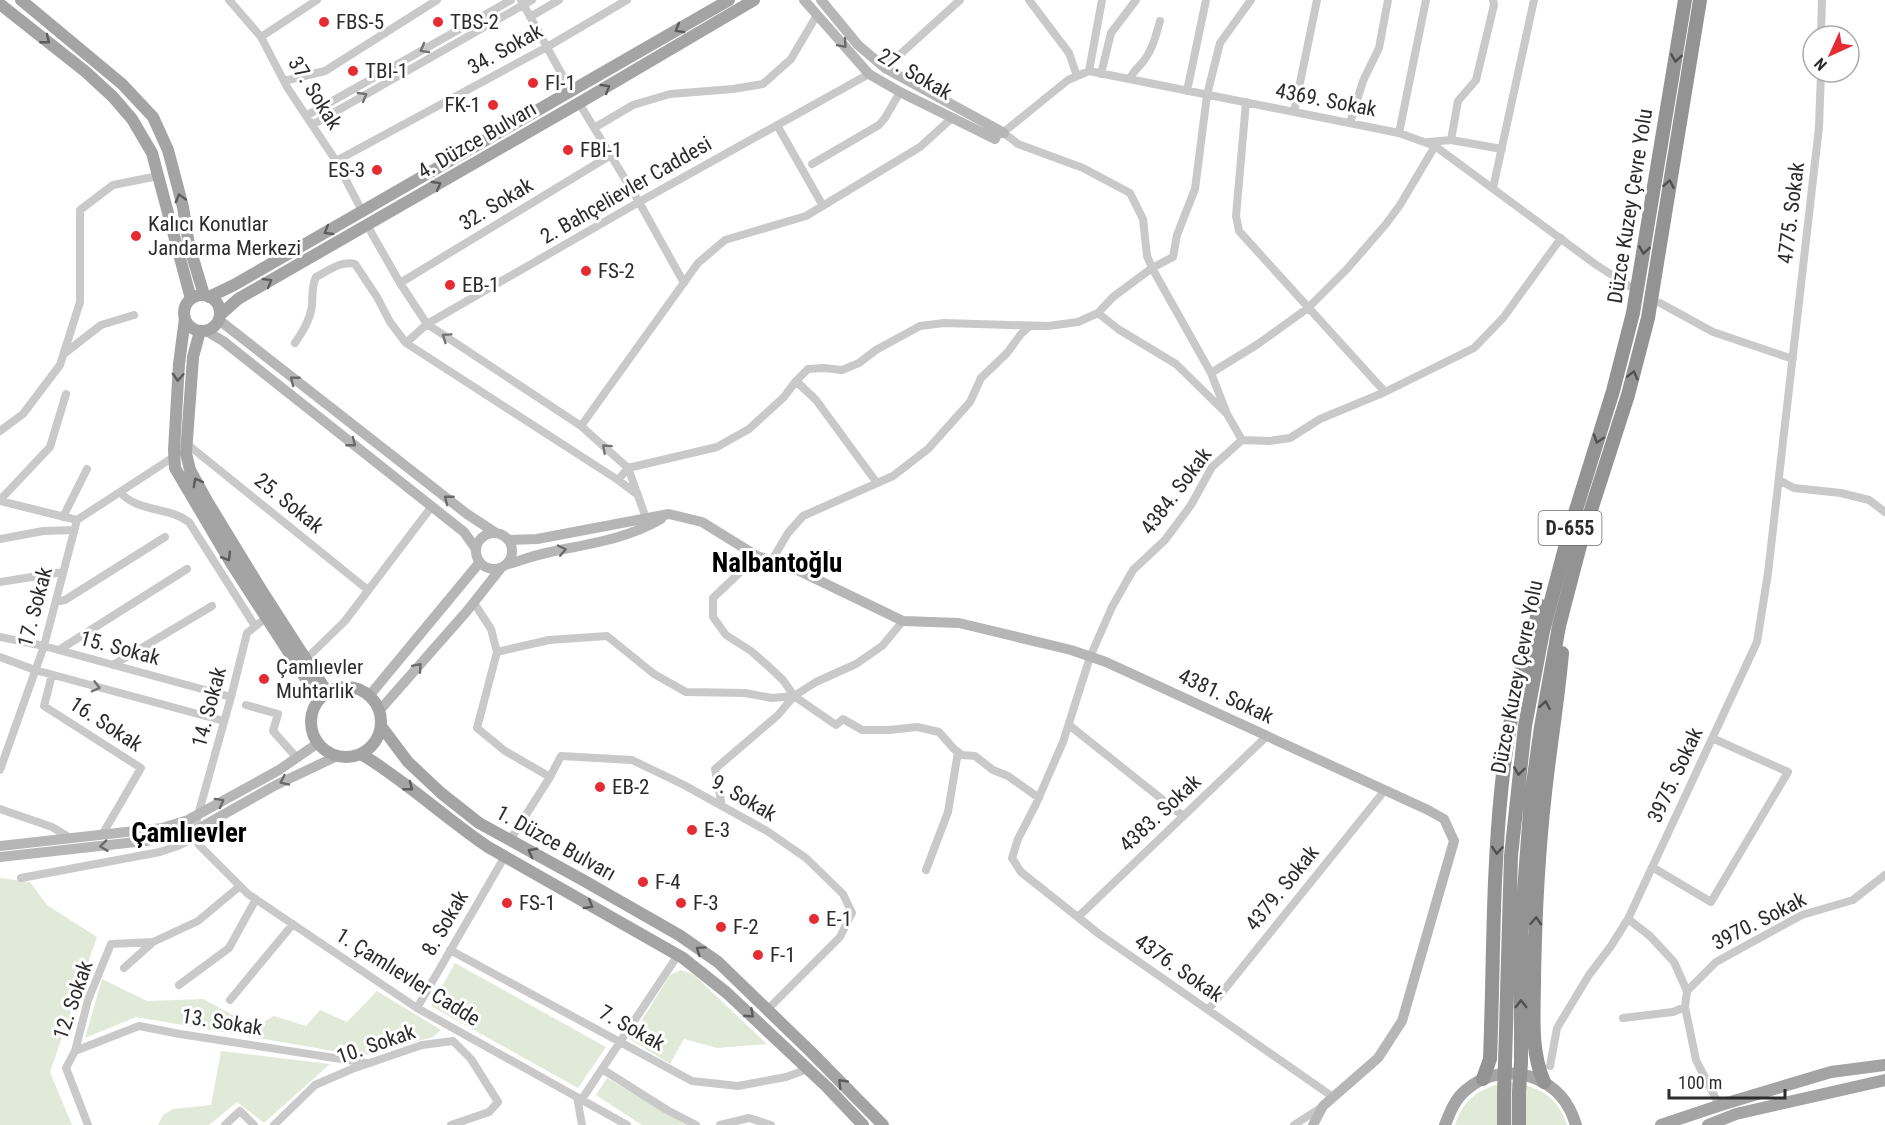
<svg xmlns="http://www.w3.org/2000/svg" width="1885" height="1125" font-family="'Roboto Condensed',sans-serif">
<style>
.green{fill:#e1ead9}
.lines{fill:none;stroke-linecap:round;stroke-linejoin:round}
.street{stroke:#c9c9c9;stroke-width:8}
.secondary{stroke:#b6b6b6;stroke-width:10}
.primary{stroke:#a4a4a4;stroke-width:12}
.highway{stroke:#939393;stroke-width:14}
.highway-bridge{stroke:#939393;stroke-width:14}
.oneway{stroke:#5c5c5c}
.oneway2{stroke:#6a6a6a}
.oneway3{stroke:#737373}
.oneway4{stroke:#505050}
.poi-dot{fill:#e52c33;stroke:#fff;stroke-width:2}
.labels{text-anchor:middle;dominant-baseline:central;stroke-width:6;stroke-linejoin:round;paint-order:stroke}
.shield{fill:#fff;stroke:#6b6b6b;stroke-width:1.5}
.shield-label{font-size:20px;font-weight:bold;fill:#2c2c2c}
.poi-label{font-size:21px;fill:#2c2c2c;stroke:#fff;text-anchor:start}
.street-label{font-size:21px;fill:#2c2c2c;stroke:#fff}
.district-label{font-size:27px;font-weight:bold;fill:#000;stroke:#fff}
</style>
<rect width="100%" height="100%" fill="#fff"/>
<!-- green -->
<path class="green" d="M0 878 30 882 47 905 97 937 50 1072 72 1125H0Z
M455 963 606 1047 578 1088 431 1006Z
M681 970 694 975 767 1044 717 1048 684 1039 670 1064 630 1039 670 975Z
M102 979 147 1001 203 999 255 1027 274 1016 306 1026 320 1010 347 1022 377 991 441 1030 433 1037 362 1056 136 1017 85 1038Z
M221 1051 330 1064 264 1123 237 1102 209 1125H158L163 1115 173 1109 211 1105Z
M607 1078 686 1125H642L596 1095Z
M1506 1082C1536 1085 1557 1094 1567 1125H1455C1464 1098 1479 1089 1506 1082Z"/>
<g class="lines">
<!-- street -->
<path class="street" d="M229 0 261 37 287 87 336 161 362 211
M521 0 571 91
M1029 0 1069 53 1077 76
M530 17 559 0
M1821 36 1822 0
M261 37 317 0
M885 68 960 0
M1089 71 1102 0
M1101 74 1111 33 1136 0
M1130 79C1133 70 1140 67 1145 59 1153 48 1156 35 1160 21
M284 81 325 71 437 0
M1187 91 1206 0
M1246 102 1236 216 1239 231 1385 392
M579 103 639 202 684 283
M1294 112 1317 0
M306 116 511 0
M1350 123 1363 81 1379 48 1388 0
M312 125 532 0
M777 125 823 206
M594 128 633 105 670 94 733 89 763 84 791 59 817 15
M1004 133 1018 144 1083 168 1130 193 1143 219 1147 256 1152 268 1211 373 1227 414
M1399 133 1426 0
M1000 135 1068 80 1089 71 1399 133 1435 146 1595 264 1629 286
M1451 140 1458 101 1476 80 1494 5 1493 0
M1429 142 1451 140 1502 149
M336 161 547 47 627 0
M812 164 879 125 885 118 900 92
M1493 188 1534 0
M367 225 400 283 427 324 581 426 628 468 646 518V521
M400 283 611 155
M1660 303 1713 332 1793 359
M1098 313 1118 329 1176 364 1227 414 1242 440
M295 343C303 331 310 320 312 306 313 296 311 287 316 277 328 271 342 260 355 264L377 297 390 322 406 343 618 480 638 495
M406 343 427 324 639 202 869 74
M65 353 101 325 134 315
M1211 373 1258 344 1308 308 1347 269 1386 224 1400 205 1435 146
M796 381 816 400 877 483
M581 426 698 263 725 240 806 216 920 147 952 118
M0 431 23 414 60 365 80 302V210L113 185 158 176
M187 444 368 590
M618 480 628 468 717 447 749 429 784 397 796 381 808 369 824 368 842 370 859 363 876 350 920 326 944 323 1048 326 1078 322 1098 313 1113 297 1152 268 1173 257 1177 235 1195 189 1207 95 1220 43 1251 0
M1779 480 1794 488 1841 493 1869 500 1885 512
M120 492C138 513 168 506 189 522L255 626
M0 500 50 447 66 394
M0 501 77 520 175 456
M63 517 87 469
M0 539 43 531 74 530
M757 556 713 598V617L726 635 751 651 767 665 783 680 794 696 836 725 843 719 862 730H889L917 727 939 732 954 749 962 755 975 756 993 770 1008 776 1039 798
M772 560 788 533 803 516 893 476 928 449 970 402 981 378 1007 353 1021 334 1030 326
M0 582 63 572
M56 600 60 601 65 600 165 537
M474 603 491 629 497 652 477 728 505 751 550 777
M267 617 247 633 231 697 198 815 194 831 199 845 248 894 417 1008 627 1125
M0 637 44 646 231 697
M59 650 187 569
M497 652 549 640 607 636 654 674 686 692 745 693 772 698 794 696
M0 657 35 670 224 721
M306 659 345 621 432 506
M113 665 212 606
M52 675 44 706 141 768 102 835
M246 705 278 714 273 731 297 758
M1069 725 1183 816
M0 770 44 646 77 520
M722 806 715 769 778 715 794 696 816 682 856 664 882 646 903 621
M0 809 52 827 70 838
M510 840 550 777 561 756 632 760 684 785 767 831 806 858 843 894 852 913 840 937 767 1010
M1652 867 1711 902 1788 772 1712 738
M926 870 948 812 958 752
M21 878 160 852 178 846 195 838
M1078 917 1267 736
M1628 919 1650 936 1674 962 1687 991 1716 962 1745 946 1802 915 1853 900 1885 875
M450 950 692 1081 738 1086 786 1077 808 1069
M124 968 153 942
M179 985 229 948 256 899
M1687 991 1685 1007 1696 1060 1719 1105
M230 1000 293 924
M417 1008 505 856
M1208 1010 1385 790
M1623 1018 1673 1012 1685 1007
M75 1051 139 1026 180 1034 367 1063
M1550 1066 1557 1028 1589 975 1611 946 1628 919 1757 642 1768 573 1819 127 1821 72
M602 1069 667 1110 696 1125
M577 1097 582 1125
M1333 1097 1099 934 1021 872 1012 858 1018 839 1036 804 1063 742 1090 657 1112 607 1133 570 1165 540 1191 505 1212 467 1242 440 1269 441 1290 438 1320 419 1385 392 1474 348 1503 318 1561 238
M582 1099 678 955
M88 1125 66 1068 75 1051 88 1000 111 944 153 942 198 921 240 886
M225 1125 240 1111 254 1125
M274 1125 315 1085 352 1069 422 1045 453 1041 471 1059 498 1102 489 1112 451 1125
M720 1125 749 1118 771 1125
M1294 1125 1322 1107"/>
<!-- secondary -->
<path class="secondary" d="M804 0 869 74 900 92 995 139
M821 0 858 45 885 68 1004 133
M219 320 467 514 496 533
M206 331 223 341 464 532 476 549
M476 551a18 18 0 1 1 36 0a18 18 0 1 1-36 0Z
M508 540 537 539 669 514 702 522 757 556 791 567 903 621 959 623 1071 650 1106 662 1428 810 1444 819 1454 841 1402 1021 1378 1058 1323 1106 1313 1125
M505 565C519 561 532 556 546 553 586 544 625 540 661 519
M369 696 480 562
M379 711 467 611 501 568
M0 846 162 828 188 820 279 770 318 743
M0 857 163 839 194 831 276 785 337 756"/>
<!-- primary -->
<path class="primary" d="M21 0 122 84 153 117 168 150 183 207 189 245 204 295
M0 4 86 72 113 97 132 119 152 153 191 299
M184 313a18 18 0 1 1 36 0a18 18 0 1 1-36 0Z
M209 297 234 285 729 0
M220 315 238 299 579 103 754 0
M185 318 179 364 174 450 175 468 231 563 319 699
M200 331 193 357 191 385 186 453 190 470 207 501 262 591 327 692
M311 722a35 35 0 1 1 70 0a35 35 0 1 1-70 0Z
M381 726 408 762 441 793 479 823 581 879 679 935 718 962 810 1051 883 1125
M361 754C406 781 445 818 488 847L683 958 727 993 827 1087 863 1125
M1445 1125C1450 1112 1455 1099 1466 1090 1498 1062 1549 1071 1569 1108 1572 1113 1574 1119 1576 1125
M1661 1125 1724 1104 1831 1072 1885 1065
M1708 1125 1736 1114 1885 1080"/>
<!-- highway -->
<path class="highway" d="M1521 1062V931L1531 798 1541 727 1559 626 1582 538 1628 395 1648 318 1700 0
M1505 1063 1511 856 1525 726 1543 631 1570 529 1613 391 1633 313 1685 0
M1483 1079 1490 1059C1496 908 1488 750 1541 606
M1544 1082C1530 1050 1534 1014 1534 979 1535 917 1538 855 1545 793 1550 746 1558 700 1562 653
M1504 1092V1125
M1519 1125V1092"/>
<!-- highway-bridge -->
<path class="highway-bridge" d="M1504 1092 1505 1063
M1519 1092 1521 1062"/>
</g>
<!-- one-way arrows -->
<defs><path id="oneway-chevron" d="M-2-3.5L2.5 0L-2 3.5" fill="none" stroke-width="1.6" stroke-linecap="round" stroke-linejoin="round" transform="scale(1.5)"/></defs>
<g class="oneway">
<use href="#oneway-chevron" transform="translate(679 29) rotate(150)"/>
<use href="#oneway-chevron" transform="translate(46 40) rotate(39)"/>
<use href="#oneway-chevron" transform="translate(606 88) rotate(-31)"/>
<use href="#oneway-chevron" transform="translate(437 185) rotate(-30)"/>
<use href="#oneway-chevron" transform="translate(180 198) rotate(-105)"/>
<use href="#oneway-chevron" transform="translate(328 231) rotate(150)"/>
<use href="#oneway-chevron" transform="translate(268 282) rotate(-30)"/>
<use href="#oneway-chevron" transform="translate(178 377) rotate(93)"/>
<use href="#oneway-chevron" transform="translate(197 482) rotate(-118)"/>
<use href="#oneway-chevron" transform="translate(227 557) rotate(59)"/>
<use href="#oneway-chevron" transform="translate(409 787) rotate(38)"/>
<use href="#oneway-chevron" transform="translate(532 852) rotate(-152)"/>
<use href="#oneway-chevron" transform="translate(589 905) rotate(31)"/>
<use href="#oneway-chevron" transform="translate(700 950) rotate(-145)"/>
<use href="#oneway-chevron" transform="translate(750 1014) rotate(43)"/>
<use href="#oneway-chevron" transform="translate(842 1083) rotate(-134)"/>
</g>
<g class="oneway2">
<use href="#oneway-chevron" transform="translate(843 44) rotate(49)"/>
<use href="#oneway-chevron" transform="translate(294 380) rotate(-142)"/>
<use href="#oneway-chevron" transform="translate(352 443) rotate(38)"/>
<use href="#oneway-chevron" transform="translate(448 499) rotate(-142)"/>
<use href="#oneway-chevron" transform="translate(562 550) rotate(-12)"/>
<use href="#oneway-chevron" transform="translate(418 667) rotate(-49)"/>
<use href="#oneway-chevron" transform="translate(284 781) rotate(155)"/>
<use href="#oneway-chevron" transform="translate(220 802) rotate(-29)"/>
<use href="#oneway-chevron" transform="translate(104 846) rotate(173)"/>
</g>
<g class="oneway3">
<use href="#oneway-chevron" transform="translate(424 49) rotate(151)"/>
<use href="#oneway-chevron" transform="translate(363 96) rotate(-30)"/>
<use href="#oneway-chevron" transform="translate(446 337) rotate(-146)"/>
<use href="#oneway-chevron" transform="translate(606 448) rotate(-138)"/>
<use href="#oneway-chevron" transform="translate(96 687) rotate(15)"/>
</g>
<g class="oneway4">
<use href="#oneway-chevron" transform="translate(1676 58) rotate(99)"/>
<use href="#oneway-chevron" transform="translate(1669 184) rotate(-80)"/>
<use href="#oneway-chevron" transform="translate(1644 250) rotate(99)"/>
<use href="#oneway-chevron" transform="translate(1633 375) rotate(-76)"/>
<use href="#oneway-chevron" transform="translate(1598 439) rotate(108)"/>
<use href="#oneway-chevron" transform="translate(1545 705) rotate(-80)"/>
<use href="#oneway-chevron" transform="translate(1519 771) rotate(98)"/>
<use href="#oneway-chevron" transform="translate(1497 850) rotate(94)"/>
<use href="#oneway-chevron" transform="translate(1536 921) rotate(-87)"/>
<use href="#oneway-chevron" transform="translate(1521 1004) rotate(-90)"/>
</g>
<!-- markers -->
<g class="poi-dot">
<circle cx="324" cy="22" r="6"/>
<circle cx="438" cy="22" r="6"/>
<circle cx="353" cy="71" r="6"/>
<circle cx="533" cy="83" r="6"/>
<circle cx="493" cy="105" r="6"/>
<circle cx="568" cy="150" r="6"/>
<circle cx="377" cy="170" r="6"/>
<circle cx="136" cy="236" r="6"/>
<circle cx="586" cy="271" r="6"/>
<circle cx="450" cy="285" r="6"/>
<circle cx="264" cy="679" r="6"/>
<circle cx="600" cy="787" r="6"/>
<circle cx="692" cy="830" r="6"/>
<circle cx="643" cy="882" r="6"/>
<circle cx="507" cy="903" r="6"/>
<circle cx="681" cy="903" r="6"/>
<circle cx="814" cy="919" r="6"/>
<circle cx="721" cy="927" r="6"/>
<circle cx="758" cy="955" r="6"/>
</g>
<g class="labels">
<!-- shield labels -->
<rect class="shield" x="1538.5" y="511" width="63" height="34" rx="4.5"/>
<g class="shield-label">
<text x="1570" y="528">D-655</text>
</g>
<!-- poi labels -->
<g class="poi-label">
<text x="336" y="22">FBS-5</text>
<text x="450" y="22">TBS-2</text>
<text x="365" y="71">TBI-1</text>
<text x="545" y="83">FI-1</text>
<text x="481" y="105" text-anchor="end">FK-1</text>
<text x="580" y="150">FBI-1</text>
<text x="365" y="170" text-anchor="end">ES-3</text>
<text x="148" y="224">Kalıcı Konutlar<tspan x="148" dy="24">Jandarma Merkezi</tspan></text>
<text x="598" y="271">FS-2</text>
<text x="462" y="285">EB-1</text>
<text x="276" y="667">Çamlıevler<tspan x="276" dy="24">Muhtarlık</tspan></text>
<text x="612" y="787">EB-2</text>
<text x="704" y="830">E-3</text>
<text x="655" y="882">F-4</text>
<text x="519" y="903">FS-1</text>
<text x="693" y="903">F-3</text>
<text x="826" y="919">E-1</text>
<text x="733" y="927">F-2</text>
<text x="770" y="955">F-1</text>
</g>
<!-- street labels -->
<g class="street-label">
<text transform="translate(505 49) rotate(-29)">34. Sokak</text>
<text transform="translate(915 74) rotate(30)">27. Sokak</text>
<text transform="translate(315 93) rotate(58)">37. Sokak</text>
<text transform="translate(1326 100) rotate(11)">4369. Sokak</text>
<text transform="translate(477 140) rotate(-30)">4. Düzce Bulvarı</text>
<text transform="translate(626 190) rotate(-30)">2. Bahçelievler Caddesi</text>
<text transform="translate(496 204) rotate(-31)">32. Sokak</text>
<text transform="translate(1630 206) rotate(-81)">Düzce Kuzey Çevre Yolu</text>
<text transform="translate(1791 213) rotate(-83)">4775. Sokak</text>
<text transform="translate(1176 491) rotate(-53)">4384. Sokak</text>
<text transform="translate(289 503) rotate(39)">25. Sokak</text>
<text transform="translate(35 607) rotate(-75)">17. Sokak</text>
<text transform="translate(120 648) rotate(15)">15. Sokak</text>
<text transform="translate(1517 677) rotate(-79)">Düzce Kuzey Çevre Yolu</text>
<text transform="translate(1226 696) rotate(25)">4381. Sokak</text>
<text transform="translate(209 707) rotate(-75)">14. Sokak</text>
<text transform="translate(106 724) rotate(33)">16. Sokak</text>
<text transform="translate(1675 775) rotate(-65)">3975. Sokak</text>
<text transform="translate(744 798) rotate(30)">9. Sokak</text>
<text transform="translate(1160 813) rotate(-43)">4383. Sokak</text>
<text transform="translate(556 843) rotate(29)">1. Düzce Bulvarı</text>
<text transform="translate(1282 888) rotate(-51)">4379. Sokak</text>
<text transform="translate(1759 921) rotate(-27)">3970. Sokak</text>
<text transform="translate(445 923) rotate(-60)">8. Sokak</text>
<text transform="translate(1179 968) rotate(35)">4376. Sokak</text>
<text transform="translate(408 977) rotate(32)">1. Çamlıevler Cadde</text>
<text transform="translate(73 1000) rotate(-71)">12. Sokak</text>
<text transform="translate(222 1022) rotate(9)">13. Sokak</text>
<text transform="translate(632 1028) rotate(29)">7. Sokak</text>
<text transform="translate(376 1044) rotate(-19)">10. Sokak</text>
</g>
<!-- district labels -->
<g class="district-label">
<text x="777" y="563">Nalbantoğlu</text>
<text x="189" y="833">Çamlıevler</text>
</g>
</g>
<!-- north arrow -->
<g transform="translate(1831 54) rotate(225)"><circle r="28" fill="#ffffff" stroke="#ababab" stroke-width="1.5"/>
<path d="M0-4.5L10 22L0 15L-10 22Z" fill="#e52c33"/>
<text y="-9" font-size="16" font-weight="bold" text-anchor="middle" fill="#2c2c2c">N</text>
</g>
<!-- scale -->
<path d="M1669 1089v9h116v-9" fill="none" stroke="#2c2c2c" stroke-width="3"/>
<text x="1678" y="1089" font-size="18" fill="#2c2c2c" stroke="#ffffff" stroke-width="4.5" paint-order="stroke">100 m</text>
</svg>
